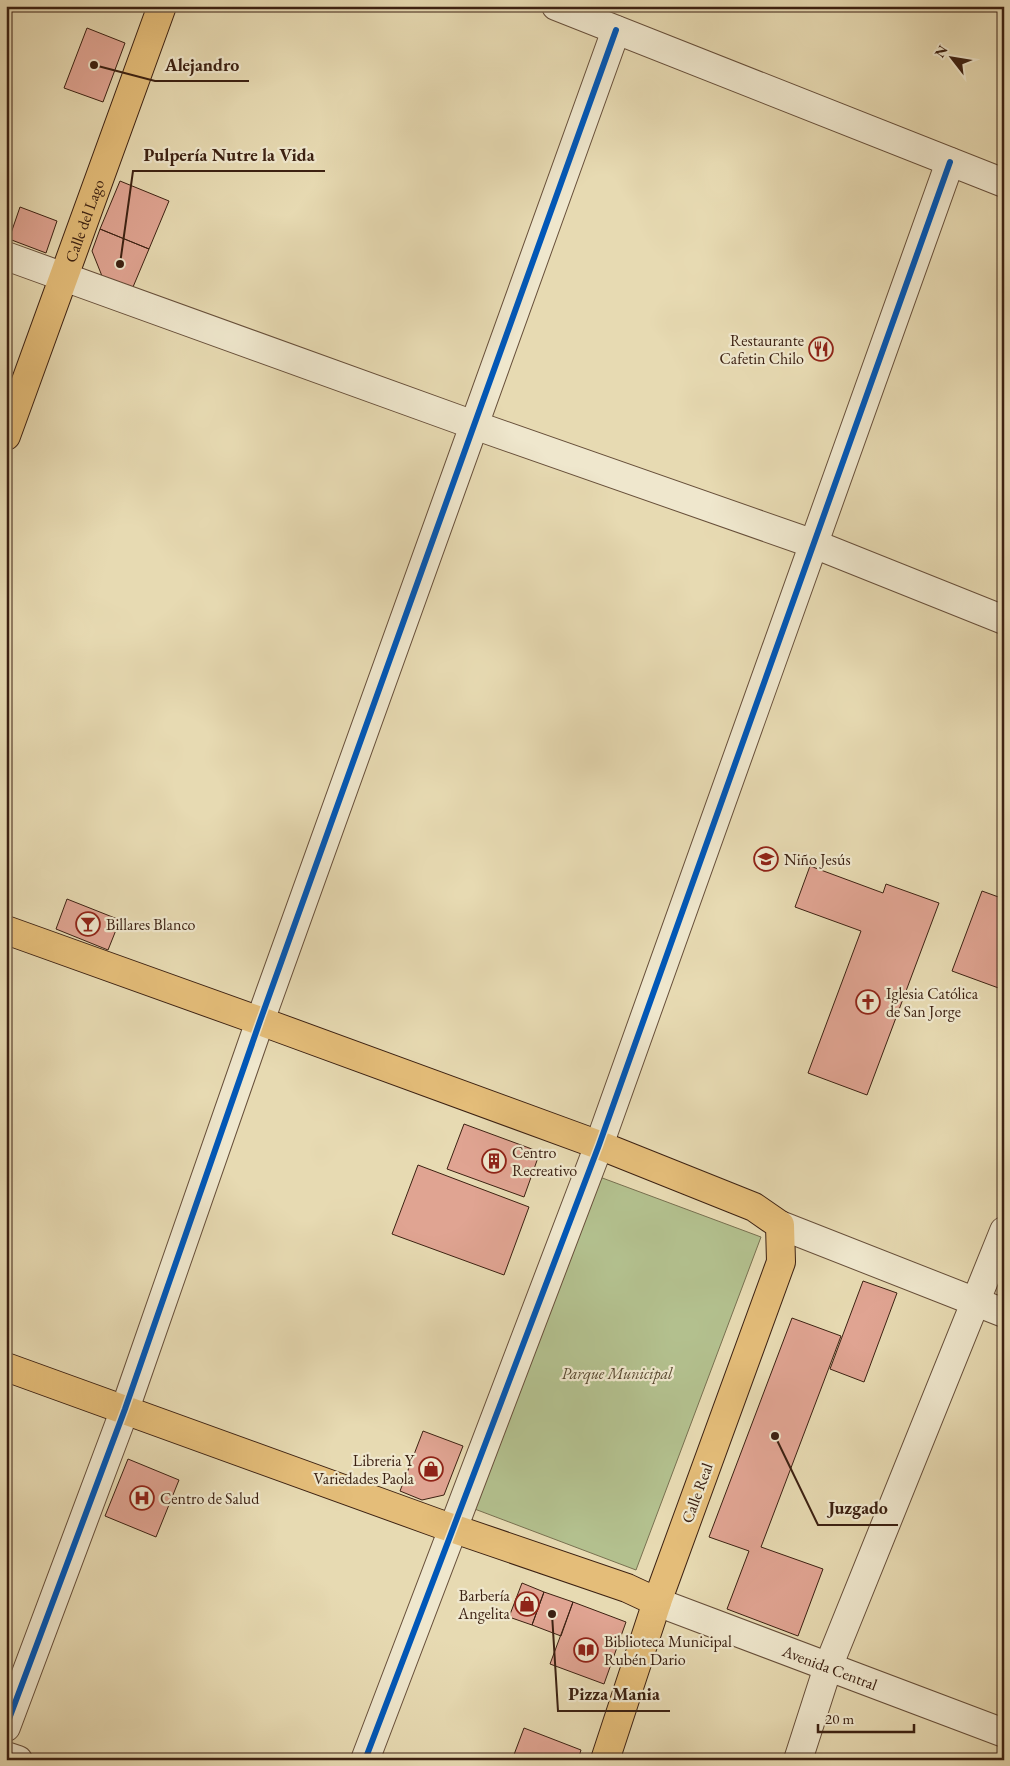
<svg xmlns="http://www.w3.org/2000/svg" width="1010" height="1766" font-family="'EB Garamond',serif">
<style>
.green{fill:#b3c08e;stroke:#787050}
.building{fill:#e0a492;stroke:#3c2112}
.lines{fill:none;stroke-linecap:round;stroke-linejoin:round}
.minor-casing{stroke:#674f3a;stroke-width:30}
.major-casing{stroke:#3c2112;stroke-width:30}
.minor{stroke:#efe7cd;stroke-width:28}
.major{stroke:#e4bd79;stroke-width:28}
.cycleway-casing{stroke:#efe7cd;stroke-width:9}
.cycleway{stroke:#0057b8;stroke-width:6}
.labels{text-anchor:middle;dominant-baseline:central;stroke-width:4.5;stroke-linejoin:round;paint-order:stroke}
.street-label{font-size:16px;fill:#3c2112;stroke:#efe7cd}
.poi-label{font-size:16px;fill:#3c2112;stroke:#efe7cd;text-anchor:start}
.park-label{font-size:16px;font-style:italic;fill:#5a4931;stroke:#efe7cd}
.leader{fill:none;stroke:#3c2112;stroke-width:2}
.callout-dot{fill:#3c2112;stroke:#efe7cd;stroke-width:2}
.callout-label{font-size:18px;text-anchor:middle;font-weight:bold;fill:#3c2112;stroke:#efe7cd;stroke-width:4.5;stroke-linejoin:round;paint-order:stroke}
</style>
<rect width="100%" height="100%" fill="#e7dab2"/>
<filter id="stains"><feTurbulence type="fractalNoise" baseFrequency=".004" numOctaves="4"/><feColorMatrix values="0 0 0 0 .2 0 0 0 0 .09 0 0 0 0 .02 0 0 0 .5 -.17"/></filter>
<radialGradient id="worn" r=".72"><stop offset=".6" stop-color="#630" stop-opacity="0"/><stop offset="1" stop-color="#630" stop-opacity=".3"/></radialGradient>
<!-- green -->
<path class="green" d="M597 1176 761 1237 636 1570 472 1508Z"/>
<!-- building -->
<path class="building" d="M87 28 125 43 103 102 64 88Z
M120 181 169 201 149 249 100 229Z
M20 207 57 221 46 253 9 239Z
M100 229 149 249 133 287 102 276 92 251Z
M810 866 883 893 886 884 939 903 867 1095 808 1073 861 931 795 907Z
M982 891 1004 899V990L952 971Z
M67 899 120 920 108 950 56 929Z
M464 1124 540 1152 524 1197 447 1169Z
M418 1165 529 1207 504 1275 392 1234Z
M863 1281 897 1293 864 1382 830 1369Z
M792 1318 841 1336 761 1547 823 1569 798 1636 727 1609 749 1551 709 1537Z
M423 1431 463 1446 444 1495 422 1500 400 1491Z
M128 1459 179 1480 156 1537 105 1516Z
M522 1583 544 1592 532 1625 509 1617Z
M544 1592 573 1602 561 1636 532 1625Z
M573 1602 626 1622 604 1684 550 1664Z
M524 1728 581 1750 578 1760H512Z"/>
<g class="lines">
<!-- minor casing -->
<g class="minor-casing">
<g id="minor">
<path d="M556 6 1004 183"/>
<path d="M6 256 474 425 814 544 1004 620"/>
<path d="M780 1225 1004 1313"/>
<path id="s1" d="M657 1602 1004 1733"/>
<path d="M6 1727 125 1409 260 1021 616 30"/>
<path d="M6 1756 18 1760"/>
<path d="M365 1760 599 1145 950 162"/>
<path d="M798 1760 828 1667 1004 1231"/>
</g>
</g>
<!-- major casing -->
<g class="major-casing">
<g id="major">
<path id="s2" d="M6 436 162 6"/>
<path d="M6 930 260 1021 599 1145 754 1207 780 1225 781 1262 657 1602 605 1760"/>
<path d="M6 1367 437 1523 627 1588 657 1602"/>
</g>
</g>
<!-- minor -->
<use href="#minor" class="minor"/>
<!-- major -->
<use href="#major" class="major"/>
<!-- cycleway casing -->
<g class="cycleway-casing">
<path id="cycleway" d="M6 1727 125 1409 260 1021 616 30
M365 1760 599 1145 950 162"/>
</g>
<!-- cycleway -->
<use href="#cycleway" class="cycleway"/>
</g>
<!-- icons -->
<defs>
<g id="restaurant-ring" transform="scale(1.25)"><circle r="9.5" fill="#efe7cd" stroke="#8f2418" stroke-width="1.5"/><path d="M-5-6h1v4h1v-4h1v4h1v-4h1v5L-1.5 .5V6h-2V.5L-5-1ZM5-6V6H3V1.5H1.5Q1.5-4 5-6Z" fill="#8f2418"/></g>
<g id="school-ring" transform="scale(1.25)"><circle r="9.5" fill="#efe7cd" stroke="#8f2418" stroke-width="1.5"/><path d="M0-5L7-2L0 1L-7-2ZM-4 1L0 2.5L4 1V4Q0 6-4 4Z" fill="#8f2418"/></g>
<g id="bar-ring" transform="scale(1.25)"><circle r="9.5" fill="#efe7cd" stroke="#8f2418" stroke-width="1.5"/><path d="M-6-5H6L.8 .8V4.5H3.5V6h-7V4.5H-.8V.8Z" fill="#8f2418"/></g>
<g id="church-ring" transform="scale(1.25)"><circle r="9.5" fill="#efe7cd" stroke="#8f2418" stroke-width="1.5"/><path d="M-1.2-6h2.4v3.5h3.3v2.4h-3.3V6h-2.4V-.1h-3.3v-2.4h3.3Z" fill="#8f2418"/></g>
<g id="building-ring" transform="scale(1.25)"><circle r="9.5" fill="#efe7cd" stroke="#8f2418" stroke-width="1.5"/><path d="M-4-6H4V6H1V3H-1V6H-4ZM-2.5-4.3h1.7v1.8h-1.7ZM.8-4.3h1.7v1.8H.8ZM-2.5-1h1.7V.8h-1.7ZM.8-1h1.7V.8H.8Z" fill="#8f2418"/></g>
<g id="shop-ring" transform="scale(1.25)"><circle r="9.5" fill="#efe7cd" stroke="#8f2418" stroke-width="1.5"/><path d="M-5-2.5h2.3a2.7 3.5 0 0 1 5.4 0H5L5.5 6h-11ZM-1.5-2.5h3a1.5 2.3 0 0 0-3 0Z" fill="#8f2418"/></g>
<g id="hospital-ring" transform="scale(1.25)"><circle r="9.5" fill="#efe7cd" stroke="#8f2418" stroke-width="1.5"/><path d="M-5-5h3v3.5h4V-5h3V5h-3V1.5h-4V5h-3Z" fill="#8f2418"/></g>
<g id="library-ring" transform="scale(1.25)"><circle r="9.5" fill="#efe7cd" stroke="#8f2418" stroke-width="1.5"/><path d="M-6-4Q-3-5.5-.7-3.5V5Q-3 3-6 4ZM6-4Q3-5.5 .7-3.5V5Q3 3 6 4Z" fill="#8f2418"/></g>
</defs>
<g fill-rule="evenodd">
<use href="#restaurant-ring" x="821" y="349"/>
<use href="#school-ring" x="766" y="859"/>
<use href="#bar-ring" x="88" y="924"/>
<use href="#church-ring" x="868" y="1002"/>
<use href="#building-ring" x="494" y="1161"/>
<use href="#shop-ring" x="431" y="1469"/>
<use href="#hospital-ring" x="142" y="1498"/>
<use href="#shop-ring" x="527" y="1604"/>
<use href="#library-ring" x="586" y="1650"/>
</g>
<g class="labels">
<!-- street labels -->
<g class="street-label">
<text stroke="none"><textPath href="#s2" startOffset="229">Calle del Lago</textPath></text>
<text transform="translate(697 1493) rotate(-70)">Calle Real</text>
<text stroke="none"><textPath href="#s1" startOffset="185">Avenida Central</textPath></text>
</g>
<!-- poi labels -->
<g class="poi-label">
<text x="804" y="340" text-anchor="end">Restaurante<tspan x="804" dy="18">Cafetin Chilo</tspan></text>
<text x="784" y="859">Niño Jesús</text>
<text x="106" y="924">Billares Blanco</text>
<text x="886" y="993">Iglesia Católica<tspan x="886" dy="18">de San Jorge</tspan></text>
<text x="512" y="1152">Centro<tspan x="512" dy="18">Recreativo</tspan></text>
<text x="414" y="1460" text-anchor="end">Libreria Y<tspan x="414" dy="18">Variedades Paola</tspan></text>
<text x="160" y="1498">Centro de Salud</text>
<text x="510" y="1595" text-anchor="end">Barbería<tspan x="510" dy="18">Angelita</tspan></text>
<text x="604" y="1641">Biblioteca Municipal<tspan x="604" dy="18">Rubén Dario</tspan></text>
</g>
<!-- park labels -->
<g class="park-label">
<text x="617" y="1373">Parque Municipal</text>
</g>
</g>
<!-- callouts -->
<path class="leader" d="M94 65L155 81H249M120 264L133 171H325M775 1436L818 1525H898M552 1614L558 1711H670"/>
<g class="callout-dot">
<circle cx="94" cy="65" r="5"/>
<circle cx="120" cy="264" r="5"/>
<circle cx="775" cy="1436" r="5"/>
<circle cx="552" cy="1614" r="5"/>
</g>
<g class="callout-label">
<text x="202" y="71">Alejandro</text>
<text x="229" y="161">Pulpería Nutre la Vida</text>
<text x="858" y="1514">Juzgado</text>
<text x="614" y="1700">Pizza Mania</text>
</g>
<!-- margin -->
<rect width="1010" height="1766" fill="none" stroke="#e7dab2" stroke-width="25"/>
<rect x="8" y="8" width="995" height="1751" fill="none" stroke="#3c2112" stroke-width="2.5"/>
<rect x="12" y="12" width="985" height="1741" fill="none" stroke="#3c2112"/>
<!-- north arrow -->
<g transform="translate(952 58) rotate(301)" stroke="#efe7cd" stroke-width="4" paint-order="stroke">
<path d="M0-4L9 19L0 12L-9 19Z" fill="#3c2112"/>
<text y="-8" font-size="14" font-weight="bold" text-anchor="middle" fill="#3c2112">N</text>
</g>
<!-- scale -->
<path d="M818 1724v8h96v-8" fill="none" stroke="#3c2112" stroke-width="2.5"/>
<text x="825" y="1724" font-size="15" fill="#3c2112" stroke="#efe7cd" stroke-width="4" paint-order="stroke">20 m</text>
<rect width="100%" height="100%" filter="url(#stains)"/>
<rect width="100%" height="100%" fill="url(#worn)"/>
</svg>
